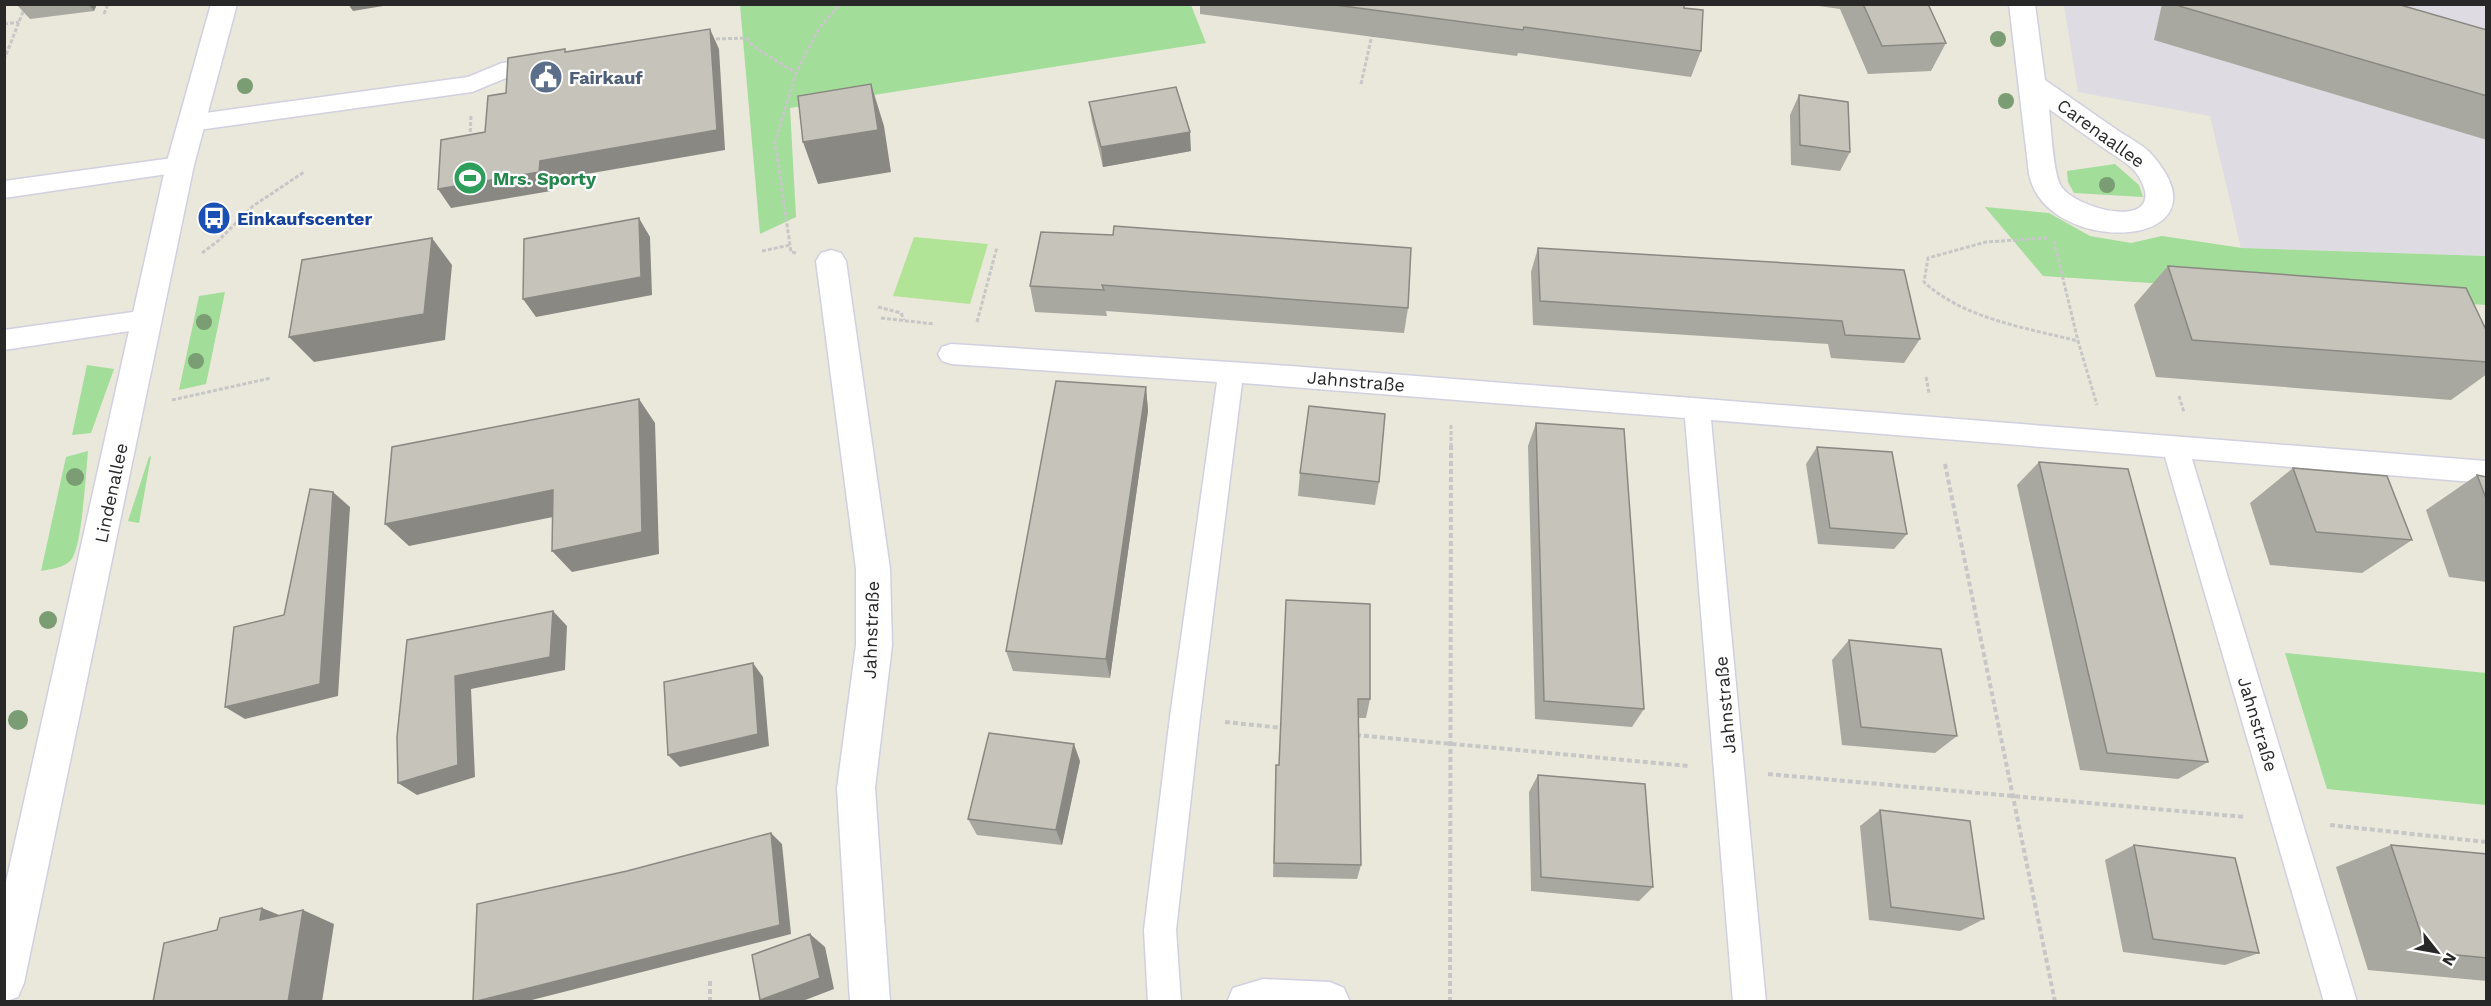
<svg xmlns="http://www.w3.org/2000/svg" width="2491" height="1006" font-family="'Work Sans',sans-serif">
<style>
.industrial{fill:#dfdbe3}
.green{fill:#a2dd9a}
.pitch{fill:#b2e497}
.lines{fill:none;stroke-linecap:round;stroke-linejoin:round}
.service-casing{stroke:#d1d0e0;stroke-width:3}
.minor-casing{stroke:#d1d0e0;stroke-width:3}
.tertiary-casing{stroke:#d1d0e0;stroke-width:3}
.path-far1{stroke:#c7c7c7;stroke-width:3;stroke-dasharray:4 2;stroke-linecap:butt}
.path{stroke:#c7c7c7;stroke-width:4;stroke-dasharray:5 3;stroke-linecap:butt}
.service{fill:#fff;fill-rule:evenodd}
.minor{fill:#fff;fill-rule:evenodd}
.tertiary{fill:#fff;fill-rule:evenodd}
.tree{fill:#7a9d74}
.wall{fill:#a9a8a0}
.shaded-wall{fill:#8a8882}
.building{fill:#c5c3ba;stroke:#8a8882;stroke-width:1.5}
.labels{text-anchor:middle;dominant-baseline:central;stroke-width:4.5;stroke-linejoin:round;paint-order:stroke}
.service-label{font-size:18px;font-weight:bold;fill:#4e5e75;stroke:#fff;text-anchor:start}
.street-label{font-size:18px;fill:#282828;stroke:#fff}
.leisure-label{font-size:18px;font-weight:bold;fill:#27864d;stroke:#fff;text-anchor:start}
.transit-label{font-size:18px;font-weight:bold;fill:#164399;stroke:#fff;text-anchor:start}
</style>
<rect width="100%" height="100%" fill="#eae7db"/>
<!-- industrial -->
<path class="industrial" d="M2064 5H2486V256L2241 248 2210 116 2078 92Z"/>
<!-- green -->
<path class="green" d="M740 5H1191L1206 43 790 108 796 217 760 234Z
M2115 164 2139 185 2143 197 2074 193 2068 182 2067 171Z
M1985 207 2049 213 2090 236 2131 243 2162 236 2242 248 2486 256V305L2043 276Z
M225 292 206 384 179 390 199 296Z
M87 365 114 369 91 433 72 435Z
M88 451C86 471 82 548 71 560 64 568 51 569 41 571L66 457Z
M151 456 139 523 128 521 149 457Z
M2285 653 2486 673V805L2327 789Z"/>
<!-- pitch -->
<path class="pitch" d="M914 237 988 244 970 304 893 296Z"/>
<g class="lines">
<!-- service casing -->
<g class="service-casing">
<path id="service" d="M544 58 552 60 555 65 552 70 506 78 472 92 191 131 183 129 180 123 183 117 191 115 468 77 502 63Z
M180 157 188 159 191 165 188 171 4 198V181Z
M147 310 156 313 159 320 156 327 4 350V330Z
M951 344 1290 366 2486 461V483L2192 459 2357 1002H2324L2165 457 1711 420 1766 1002H1733L1685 418 1242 383 1200 717 1176 930 1181 1002H1148L1144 930 1170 717 1217 382 951 364 942 361 938 354 942 347Z"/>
</g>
<!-- minor casing -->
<g class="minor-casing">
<path id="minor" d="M2009 4H2035L2045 80C2070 97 2095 115 2120 132 2131 139 2145 146 2153 156 2234 250 2046 259 2029 174ZM2049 109C2068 123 2087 136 2105 149 2114 155 2124 161 2132 168 2138 174 2143 183 2145 191 2152 229 2073 207 2061 186 2053 174 2051 126 2049 109Z
M831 250 841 253 846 261 890 569 892 645 875 788 890 1002H850L837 788 856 645V569L816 261 821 253Z
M1263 979 1330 982 1344 988 1350 1002H1227L1233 988Z"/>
</g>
<!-- tertiary casing -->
<g class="tertiary-casing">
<path id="tertiary" d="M211 4H237L194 165 24 983 18 997 4 1002V891L166 165Z"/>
</g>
<!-- path-far1 -->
<path class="path-far1" d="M104 14 108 4
M4 24 19 22
M716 39 746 38 754 47 796 73
M4 60 26 4
M1361 84 1372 35
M470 138 471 115
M2047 238 1986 242 1928 258 1924 282C1964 319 2027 328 2078 341
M2054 241 2078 341 2097 405
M762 251 790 245
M202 253 218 241 253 206 304 172
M796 253 791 252 775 142 796 73 819 28 840 4
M878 307 901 313 904 320
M881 318 934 324
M977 322 997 247
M1926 377 1929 393
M2179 396 2184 412
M172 400 271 378
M1451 447V423"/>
<!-- path -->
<path class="path" d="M1945 464 2055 1002
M1225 722 1283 728
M1356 735 1689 766
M1768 774 2245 817
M2330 825 2486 842
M710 981V1002
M1450 1002 1451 445"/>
<!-- service -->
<use href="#service" class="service"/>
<!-- minor -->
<use href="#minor" class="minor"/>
<!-- tertiary -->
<use href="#tertiary" class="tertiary"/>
</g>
<!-- trees -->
<g class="tree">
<circle cx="1998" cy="39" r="8"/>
<circle cx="245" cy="86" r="8"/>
<circle cx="2006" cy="101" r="8"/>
<circle cx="2107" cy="185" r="8"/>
<circle cx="204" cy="322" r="8"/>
<circle cx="196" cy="361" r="8"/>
<circle cx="75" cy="477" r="9"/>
<circle cx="48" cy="620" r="9"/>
<circle cx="18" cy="720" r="10"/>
</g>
<!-- wall -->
<path class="wall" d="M16 4H97L94 11 30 19Z
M1200 4H1684V8L1701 51 1691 77 1518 53 1517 56 1200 14Z
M1805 4H1928L1946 43 1931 71 1868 74 1840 9Z
M2162 4H2397L2487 30V140L2154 40Z
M1799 95 1850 152 1840 171 1791 165 1790 115Z
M1089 102 1191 151 1103 167 1092 121Z
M1041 232 1408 308 1404 333 1106 311 1107 316 1035 312 1030 286Z
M1538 248 1920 339 1904 363 1831 358 1828 344 1533 325 1531 272Z
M2168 266 2487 332V374L2451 400 2156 377 2134 305Z
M1146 387 1148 411 1110 678 1013 671 1006 651Z
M1536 423 1644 709 1632 727 1535 719 1528 446Z
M1817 447 1907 534 1894 549 1818 544 1806 464Z
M2039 462 2208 762 2178 779 2080 770 2017 485Z
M2293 468 2412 540 2362 573 2270 565 2250 503Z
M1300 473 1379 482 1375 505 1298 496Z
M2477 475 2487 477V582L2449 577 2426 510Z
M1370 604V699L1366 718H1358L1361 865 1357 879 1273 877 1276 765H1279Z
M1849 640 1957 736 1935 753 1842 745 1832 660Z
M1080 761 1062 845 977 835 968 819Z
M1538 775 1653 887 1639 901 1531 891 1529 792Z
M1880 810 1984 919 1960 931 1869 920 1860 826Z
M2134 845 2259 953 2225 965 2123 952 2105 860Z
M2391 845 2487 854V981L2368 970 2336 867Z"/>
<!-- shaded-wall -->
<path class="shaded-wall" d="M88 4H97L94 11Z
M348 4H395L353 11Z
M710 29 719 49 725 150 552 180 551 191 451 208 438 189 540 161Z
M871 84 884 126 891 172 818 184 803 142Z
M1190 132 1191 151 1103 167 1101 147Z
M639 218 650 237 652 295 536 317 523 299Z
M432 238 452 265 445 340 314 362 289 337Z
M1146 387 1148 411 1110 678 1106 659Z
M639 399 655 423 659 554 572 572 552 551Z
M553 490 573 513 409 546 385 524Z
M333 492 350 507 338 696 245 719 225 707 320 684Z
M553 611 567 626 565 670 471 689 475 777 417 795 398 783 455 676Z
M753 663 763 677 769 746 680 767 668 755Z
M1074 744 1080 761 1062 845 1056 830Z
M771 833 782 844 791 934 524 1002H476Z
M262 908 294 921 260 920Z
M303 910 334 924 322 1002H288Z
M810 934 825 947 834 989 800 1002H762L760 1000Z"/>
<!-- building -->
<path class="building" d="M1328 4H1684V8L1703 10 1701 51 1524 27 1523 30Z
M1863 4H1928L1946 43 1882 46Z
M2179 4H2397L2487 30V96L2179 6Z
M710 29 717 130 540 161 539 172 438 189 441 140 485 132 488 96 506 93 508 58 565 49V52Z
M871 84 878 130 803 142 798 96Z
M1176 87 1190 132 1101 147 1089 102Z
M1799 95 1848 102 1850 152 1800 145Z
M639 218 641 277 523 299 524 239Z
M1114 226 1411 248 1408 308 1102 285 1104 290 1030 286 1041 232 1113 235Z
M432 238 424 314 289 337 302 260Z
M1538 248 1904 270 1920 339 1845 335 1842 321 1540 301Z
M2168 266 2466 288 2487 332V362L2192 340Z
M1056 381 1146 387 1106 659 1006 651Z
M639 399 642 532 552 551 553 490 385 524 392 447Z
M1309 406 1385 414 1379 482 1300 473Z
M1536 423 1624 429 1644 709 1544 701Z
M1817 447 1892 452 1907 534 1830 528Z
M2039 462 2128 469 2208 762 2107 753Z
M2293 468 2387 476 2412 540 2316 532Z
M2477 475 2487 477V501Z
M310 489 333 492 320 684 225 707 234 627 284 615Z
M1286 600 1370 604V699H1358L1361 865 1274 863 1276 765H1279Z
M553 611 550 657 455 676 458 765 398 783 397 737 407 640Z
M1849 640 1941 649 1957 736 1861 727Z
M753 663 758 734 668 755 664 682Z
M989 733 1074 744 1056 830 968 819Z
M1538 775 1645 784 1653 887 1541 877Z
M1880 810 1970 821 1984 919 1891 907Z
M771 833 780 925 473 1002 477 904 627 871Z
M2134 845 2235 858 2259 953 2153 939Z
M2391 845 2487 854V958L2427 952Z
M262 908 260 920 303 910 288 1002H153L164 943 217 930 220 918Z
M810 934 820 978 760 1000 752 955Z"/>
<!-- icons -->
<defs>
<g id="civic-disc" transform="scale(1.725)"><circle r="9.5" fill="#5c6f8a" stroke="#fff"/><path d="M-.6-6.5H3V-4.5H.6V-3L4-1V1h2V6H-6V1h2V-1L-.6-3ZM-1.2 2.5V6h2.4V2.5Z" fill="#fff"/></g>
<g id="stadium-disc" transform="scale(1.725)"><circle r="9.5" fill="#2e9e5b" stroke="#fff"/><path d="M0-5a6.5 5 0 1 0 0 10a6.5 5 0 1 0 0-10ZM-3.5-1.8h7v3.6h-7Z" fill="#fff"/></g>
<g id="bus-disc" transform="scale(1.725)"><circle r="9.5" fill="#1a4fb4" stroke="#fff"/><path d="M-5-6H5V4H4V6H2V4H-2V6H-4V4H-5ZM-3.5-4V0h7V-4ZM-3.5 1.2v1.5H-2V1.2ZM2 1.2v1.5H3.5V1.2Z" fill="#fff"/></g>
</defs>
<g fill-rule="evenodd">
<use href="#civic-disc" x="546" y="77"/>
<use href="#stadium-disc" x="470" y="178"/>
<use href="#bus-disc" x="214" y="218"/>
</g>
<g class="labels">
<!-- service labels -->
<g class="service-label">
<text x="569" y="77">Fairkauf</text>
</g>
<!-- street labels -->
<g class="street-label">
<text transform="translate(2101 133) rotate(36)">Carenaallee</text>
<text transform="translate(1356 381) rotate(5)">Jahnstraße</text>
<text transform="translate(111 493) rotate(-78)">Lindenallee</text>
<text transform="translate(871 630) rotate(-88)">Jahnstraße</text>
<text transform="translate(1725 705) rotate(-95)">Jahnstraße</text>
<text transform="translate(2258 724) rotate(73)">Jahnstraße</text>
</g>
<!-- leisure labels -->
<g class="leisure-label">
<text x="493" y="178">Mrs. Sporty</text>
</g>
<!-- transit labels -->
<g class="transit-label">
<text x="237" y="218">Einkaufscenter</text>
</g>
</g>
<!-- border -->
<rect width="2491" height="1006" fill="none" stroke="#282828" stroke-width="12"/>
<!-- north arrow -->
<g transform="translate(2437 952) rotate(121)" stroke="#ffffff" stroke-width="4.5" paint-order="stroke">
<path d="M0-4.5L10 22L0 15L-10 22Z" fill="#282828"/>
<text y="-9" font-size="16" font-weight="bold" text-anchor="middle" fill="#282828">N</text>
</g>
</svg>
